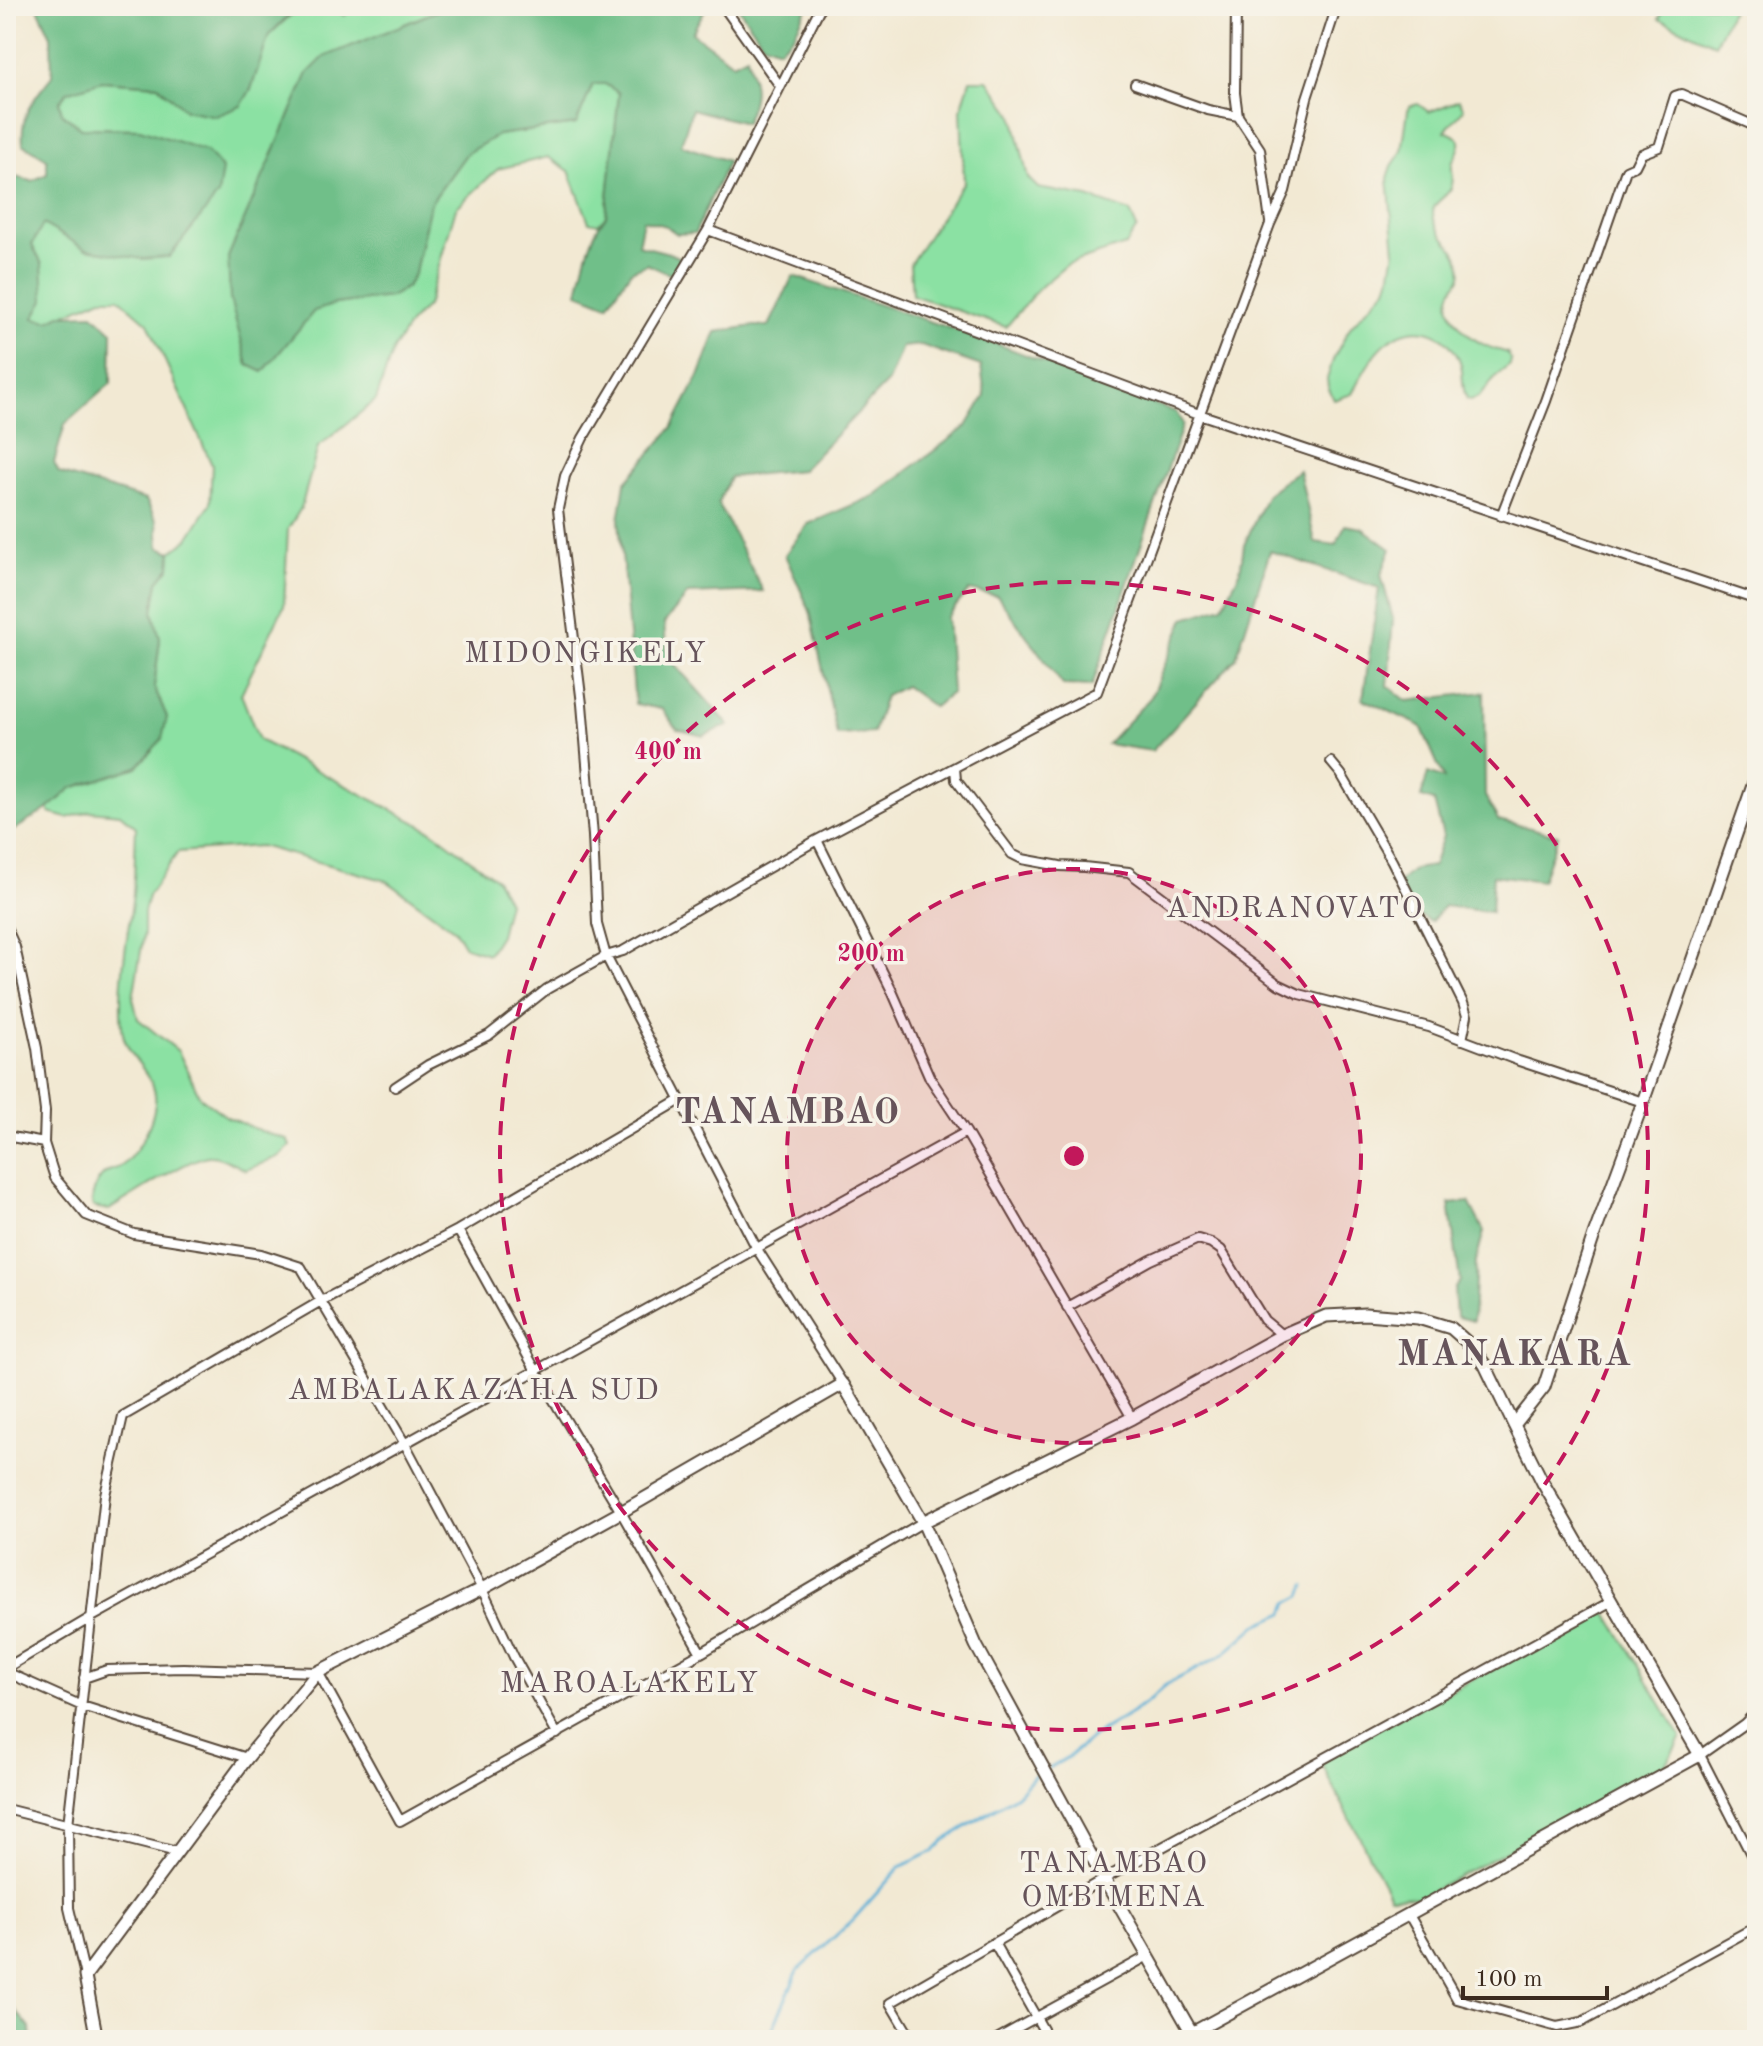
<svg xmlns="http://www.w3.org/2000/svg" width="1763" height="2046" font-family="'Old Standard TT',serif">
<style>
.green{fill:#8be1a3;stroke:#638660;stroke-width:2}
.forest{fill:#70bf89;stroke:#567454;stroke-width:2}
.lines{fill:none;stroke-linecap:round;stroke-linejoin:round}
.stream{stroke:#5aafd6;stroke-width:3}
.street-casing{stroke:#564739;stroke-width:12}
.secondary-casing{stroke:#564739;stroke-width:15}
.street{stroke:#fff;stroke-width:8}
.secondary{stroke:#fff;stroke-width:11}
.ring{fill:none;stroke:#c2185b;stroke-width:4;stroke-dasharray:14 10}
.labels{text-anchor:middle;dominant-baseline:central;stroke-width:7;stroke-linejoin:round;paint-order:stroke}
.neighbourhood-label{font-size:30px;letter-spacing:2px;fill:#66545b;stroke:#f7f3e8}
.district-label{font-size:36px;font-weight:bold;letter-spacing:2px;fill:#66545b;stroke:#f7f3e8}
.centre{fill:#c2185b;stroke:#f7f3e8;stroke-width:4}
.ring-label{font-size:24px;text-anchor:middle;font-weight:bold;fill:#c2185b;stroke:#f7f3e8;stroke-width:7;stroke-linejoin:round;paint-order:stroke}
</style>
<rect width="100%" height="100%" fill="#f7f3e8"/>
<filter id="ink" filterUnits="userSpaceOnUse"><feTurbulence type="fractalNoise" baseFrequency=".0125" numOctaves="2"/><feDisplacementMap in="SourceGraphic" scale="16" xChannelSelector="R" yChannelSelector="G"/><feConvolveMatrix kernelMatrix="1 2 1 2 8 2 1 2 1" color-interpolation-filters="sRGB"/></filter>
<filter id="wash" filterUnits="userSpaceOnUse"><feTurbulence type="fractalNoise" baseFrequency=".006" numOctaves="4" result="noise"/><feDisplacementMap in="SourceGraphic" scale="32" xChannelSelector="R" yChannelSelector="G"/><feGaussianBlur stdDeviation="1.8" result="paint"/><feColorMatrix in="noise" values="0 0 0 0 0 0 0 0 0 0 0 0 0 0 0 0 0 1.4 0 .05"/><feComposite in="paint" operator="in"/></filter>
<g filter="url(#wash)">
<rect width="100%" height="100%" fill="#f2e9d3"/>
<!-- green -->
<path class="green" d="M314 6H333L344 16 355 6H449L404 24 230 299 248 364 263 372 313 311 335 304 390 297 407 287 415 272 430 204 467 153 498 135 576 124 593 84H605L619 93 606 216 598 224 589 222 569 171 548 157 498 169 456 208 427 306 410 323 393 350 376 400 318 447 301 508 288 529 284 606 241 694 259 740 432 831 496 879 508 902 500 935 488 954 465 947 455 930 387 881 260 846 178 852 148 896 144 912V933L133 998 138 1019 178 1051 200 1097 227 1117 268 1134 287 1139 290 1146 280 1156 246 1170C235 1165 222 1156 210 1156 193 1155 127 1199 109 1210L93 1207C90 1195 97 1177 109 1171 115 1168 121 1168 125 1163 140 1148 152 1126 155 1104 159 1076 128 1060 123 1034 116 993 128 937 133 894 135 872 135 850 136 827L120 814 90 811 67 818 49 813V808L72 788 137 767 167 717 154 687 160 639 153 611 158 582 170 567 171 552 188 539 210 504 212 465 148 323 119 298H102L49 321 33 318 32 245 43 224 86 249 140 129 81 128 62 114 59 102 67 92 102 81 158 85 185 110 251 89 269 35 291 15Z
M1665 6H1732L1733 7 1715 44 1659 19Z
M970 80H988L1013 115 1028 178 1038 188 1088 197 1130 212 1137 228 1126 245 1068 264 1038 289 1006 327 912 295 910 264 964 182 961 110Z
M1459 100 1464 109 1445 131C1449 133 1458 136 1460 141 1462 148 1454 157 1452 164 1451 172 1455 180 1451 188 1447 197 1433 202 1433 212 1433 232 1453 242 1459 260 1466 279 1457 278 1451 293 1443 312 1464 334 1479 342 1488 348 1499 350 1508 353L1511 361 1510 365 1497 375 1479 397 1471 400 1467 399C1459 383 1467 369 1455 352 1448 341 1439 334 1426 331 1387 324 1366 366 1352 394L1334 400 1328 387 1327 379 1334 357 1351 326 1387 288 1390 279 1395 251 1388 178 1392 166 1402 151 1408 110 1410 106 1418 104 1429 112Z
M1606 1611 1681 1737 1665 1765 1421 1897 1390 1896 1319 1759Z"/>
<!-- forest -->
<path class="forest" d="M37 6H298L269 35 251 89 241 106 216 116 185 110 158 85 102 81 67 92 59 102 62 114 81 128 140 129 206 151 222 169 218 195 169 257 142 259 86 249 43 224 32 245 42 264 44 300 34 318 49 321 60 315 93 314 112 332 111 383 65 424 54 463 59 473 146 500 157 522 159 547 171 552 170 567 158 582 153 611 160 639 154 687 167 717 162 739 137 767 72 788 49 808 14 830 6 829V175L32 181 47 174V159L23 144C20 112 34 99 52 76L51 36Z
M449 6H707L692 33 733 63 747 56C755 87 758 93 745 123L692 109 681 145 728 161 695 233 677 234 666 226 643 220 638 245 669 253 682 259 674 273 669 274 647 264 631 271 608 305 578 293C583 270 590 233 606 216L619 93 605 84H593L576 124 498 135 467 153 430 204 415 272 407 287 390 297 335 304 314 311 263 372 248 365 230 299 228 257 308 73 324 57Z
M737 6H808L794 35 779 49 763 43Z
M793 276 992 342 1176 412 1183 424 1092 686 1063 685 997 596 969 590 947 617 952 692 934 707 905 686 885 696 873 733 837 735 810 611 785 555 808 524 874 496 967 426 985 396 981 366 921 345 902 347 888 382 802 470 730 477 718 503 763 591 688 594 664 623 667 656 729 725 703 736 677 729 662 709 635 704 619 520 625 483 672 428 700 374 716 332 753 326H769Z
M1299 470 1315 542 1336 545 1345 525 1362 528 1391 549 1381 575 1393 619 1388 686 1407 701 1484 692 1485 796 1498 820 1558 835 1542 881 1493 875 1491 912 1444 906 1431 922 1404 907 1396 885 1414 869 1433 866 1443 836 1434 801 1421 797 1428 773 1444 779 1421 726 1363 699 1379 588 1270 551 1236 658 1152 751 1107 744 1151 697 1185 618 1223 606 1240 572 1244 545 1267 494Z
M1469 1202 1484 1231 1476 1261 1473 1321 1456 1317 1454 1289 1460 1281 1449 1204Z
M6 1999 30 2028 31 2040H6Z"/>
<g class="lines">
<!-- stream -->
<path class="stream" d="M1049 1768 1070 1756 1093 1736 1132 1713 1151 1699 1164 1686 1223 1655 1257 1625 1284 1613 1288 1603 1301 1596 1305 1586
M768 2040 798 1970 852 1921 900 1867 934 1851 945 1840 1017 1795 1034 1776 1042 1771"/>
</g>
</g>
<g filter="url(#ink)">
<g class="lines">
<!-- street casing -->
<g class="street-casing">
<path id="street" d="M723 6 780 86
M1236 6 1235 93 1238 116 1260 149 1270 222
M1135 84 1208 110 1238 116
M708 230 821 6
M1501 516 1546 401 1626 170 1635 166 1641 154 1659 147 1675 96 1681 94 1757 127
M1331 762 1341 774 1392 861 1463 1003 1467 1016 1462 1040
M955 768 956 780 1012 854 1022 859 1060 866 1084 867 1129 872 1278 984 1299 994 1429 1027 1519 1061 1643 1102
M817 840 1097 692 1270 224 1285 191 1307 98 1337 6
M6 927 15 947 37 1048 45 1111 44 1143 55 1178 86 1215 134 1234 261 1254 301 1267 405 1444 482 1589 514 1657 557 1734
M395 1087 428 1065 489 1035 547 989 606 956 597 924 593 836 582 704 558 509 565 476 583 438 708 230 1199 414 1757 600
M6 1136 44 1143
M458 1230 535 1369 621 1512 701 1653
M1067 1307 1151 1260 1198 1239 1211 1243 1221 1250 1264 1320 1282 1335
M843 1384 757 1249 606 956 623 951 817 840 892 991 930 1078 966 1132 1132 1418
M6 1668 92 1617 966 1132
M6 1672 82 1706 247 1758
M84 1678 107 1670 183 1668 318 1672 400 1821 701 1653 923 1522
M1757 1711 1744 1724 1700 1755 1757 1866
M6 1809 177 1852
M1409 1915 1457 1999 1557 2027 1582 2022 1757 1926
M994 1943 1049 2040
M85 1976 69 1908 68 1825 105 1495 123 1416 321 1301 458 1230 679 1101
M912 2040 890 2003 1104 1879 1612 1601
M995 2040 1148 1956"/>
</g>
<!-- secondary casing -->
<g class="secondary-casing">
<path id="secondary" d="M923 1522 1132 1418 1282 1335 1326 1316 1365 1314 1418 1318 1451 1328 1469 1344 1485 1365 1514 1425
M97 2040 85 1976 247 1758 318 1672 482 1589 621 1512 843 1384 923 1522 976 1645 1104 1879 1192 2033
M1179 2040 1700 1755 1543 1483 1514 1425 1544 1387 1594 1235 1643 1102 1757 774"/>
</g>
<!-- street -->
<use href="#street" class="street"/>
<!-- secondary -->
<use href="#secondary" class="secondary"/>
</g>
</g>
<!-- distance rings -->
<circle cx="1074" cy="1156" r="287" fill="#c2185b" fill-opacity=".12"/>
<g class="ring">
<circle cx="1074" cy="1156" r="287"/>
<circle cx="1074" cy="1156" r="574"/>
</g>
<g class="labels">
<!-- neighbourhood labels -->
<g class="neighbourhood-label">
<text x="586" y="654">MIDONGIKELY</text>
<text x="1295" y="909">ANDRANOVATO</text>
<text x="474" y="1391">AMBALAKAZAHA SUD</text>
<text x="630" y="1684">MAROALAKELY</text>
<text x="1114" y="1864">TANAMBAO<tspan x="1114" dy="34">OMBIMENA</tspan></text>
</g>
<!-- district labels -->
<g class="district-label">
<text x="788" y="1114">TANAMBAO</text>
<text x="1515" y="1356">MANAKARA</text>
</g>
</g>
<circle cx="1074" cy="1156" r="12" class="centre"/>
<g class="ring-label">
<text x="668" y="759">400 m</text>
<text x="871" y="961">200 m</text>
</g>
<!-- margin -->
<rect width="1763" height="2046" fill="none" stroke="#f7f3e8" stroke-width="32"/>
<!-- scale -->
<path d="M1463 1986v12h144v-12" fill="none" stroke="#3b2a1e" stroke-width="4"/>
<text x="1475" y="1986" font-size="24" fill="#3b2a1e" stroke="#f7f3e8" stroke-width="6" paint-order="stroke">100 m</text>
</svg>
